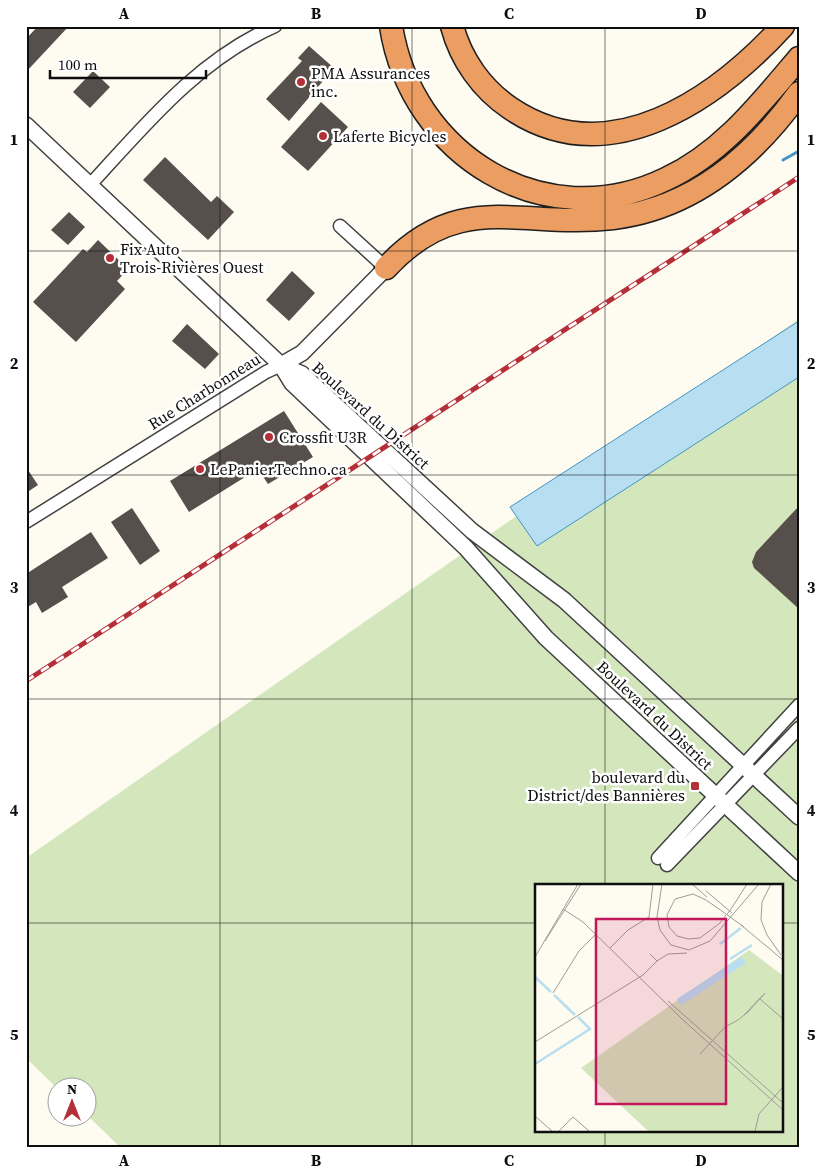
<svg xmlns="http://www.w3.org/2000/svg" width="825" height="1174" font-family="'Source Serif 4',serif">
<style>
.grass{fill:#d3e6bc;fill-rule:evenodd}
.water{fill:#b8def2;stroke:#4494c4}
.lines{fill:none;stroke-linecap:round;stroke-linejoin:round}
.stream{stroke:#4494c4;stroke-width:3}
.building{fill:#564f4b}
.minor-casing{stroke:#414141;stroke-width:15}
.tertiary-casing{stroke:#414141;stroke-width:18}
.motorway-casing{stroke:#1f1f1f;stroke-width:25}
.minor{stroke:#fff;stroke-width:12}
.tertiary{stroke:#fff;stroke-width:15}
.motorway{stroke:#eb9d62;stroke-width:22}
.rail-casing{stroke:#b52f38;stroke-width:5}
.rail{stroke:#fff;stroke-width:3;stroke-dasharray:9;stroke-linecap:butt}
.grid{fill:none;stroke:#0e0e0e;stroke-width:1;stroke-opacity:0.55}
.poi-dot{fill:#b52f38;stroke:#fff;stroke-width:2}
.labels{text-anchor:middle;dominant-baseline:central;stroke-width:5;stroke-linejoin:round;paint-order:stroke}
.poi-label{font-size:16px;fill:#0e0e0e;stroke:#fff;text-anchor:start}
.street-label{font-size:16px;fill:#0e0e0e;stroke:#fff}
.inset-river{fill:none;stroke:#b8def2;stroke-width:2.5}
.inset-road{fill:none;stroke:#9e9c96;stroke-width:1}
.view{fill:#c2185b;fill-opacity:0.15;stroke:#c2185b;stroke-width:2.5}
.inset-edge{fill:none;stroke:#0e0e0e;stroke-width:2.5}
.neatline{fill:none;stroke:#0e0e0e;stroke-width:2}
.grid-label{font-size:16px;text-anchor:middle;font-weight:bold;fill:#0e0e0e}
</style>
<rect width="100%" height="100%" fill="#fefbf0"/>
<!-- grass -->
<path class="grass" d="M799 319V1148H121L88 1116V1086L57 1088 26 1058V858ZM536 885H781V1130H536Z"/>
<!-- water -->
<path class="water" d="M799 321V377L537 546 510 507Z"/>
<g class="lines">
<!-- stream -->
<path class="stream" d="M783 160 799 151"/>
</g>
<!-- building -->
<path class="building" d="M38 26H69L26 72V39Z
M309 46 334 68 289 121 266 99 302 61 298 58Z
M93 71 110 87 90 108 73 92Z
M321 102 348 127 308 171 281 147Z
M165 157 211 202 217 196 234 212 208 240 143 180Z
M69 212 85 227 68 245 51 230Z
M98 240 128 269 117 281 125 289 76 342 33 302 83 249 87 252Z
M292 271 315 293 289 321 266 300Z
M187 324 219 354 205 369 172 341Z
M284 411 313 457 268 484 258 469 189 512 170 481Z
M26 467 38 485 26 493Z
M799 506V609L754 568 752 562 756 552Z
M132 508 160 551 140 565 111 522Z
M91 532 108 558 62 587 68 597 42 613 36 602 26 608V574Z"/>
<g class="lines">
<!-- minor casing -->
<g class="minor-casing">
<path id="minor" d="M90 185C146 124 198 60 275 26
M340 226 386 268
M26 522 266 372 281 365
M658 858 799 705
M667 865 799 728"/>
</g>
<!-- tertiary casing -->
<g class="tertiary-casing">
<path id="tertiary" d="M26 125 281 365 292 383 466 548 546 638 799 873
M281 365 302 374 472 531 564 600 799 817
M281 365 302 353 386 268"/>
</g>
<!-- motorway casing -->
<g class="motorway-casing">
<path id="motorway" d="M391 26C411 155 544 238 666 179 722 153 760 104 799 58
M452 26C461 60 482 89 510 108 609 175 716 99 783 26
M386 268C460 188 521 229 613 218 694 208 753 157 799 93"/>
</g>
<!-- minor -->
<use href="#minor" class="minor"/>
<!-- tertiary -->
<use href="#tertiary" class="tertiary"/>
<!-- motorway -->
<use href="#motorway" class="motorway"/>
<!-- rail casing -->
<g class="rail-casing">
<path id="rail" d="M26 681 799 177"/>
</g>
<!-- rail -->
<use href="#rail" class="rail"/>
</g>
<!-- grid -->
<path class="grid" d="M220 26V1148M412 26V1148M605 26V885M26 251H799M26 475H799M26 699H799M26 923H536M781 923H799M605 1130V1148"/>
<!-- markers -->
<g class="poi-dot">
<circle cx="301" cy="82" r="5"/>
<circle cx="323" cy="136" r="5"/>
<circle cx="110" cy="258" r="5"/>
<circle cx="269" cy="437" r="5"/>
<circle cx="200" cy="469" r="5"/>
<rect x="690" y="781" width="10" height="10" rx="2.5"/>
</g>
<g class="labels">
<!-- poi labels -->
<g class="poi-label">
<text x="311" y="73">PMA Assurances<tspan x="311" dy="18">inc.</tspan></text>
<text x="333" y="136">Laferte Bicycles</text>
<text x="120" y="249">Fix Auto<tspan x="120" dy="18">Trois-Rivières Ouest</tspan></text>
<text x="279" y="437">Crossfit U3R</text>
<text x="210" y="469">LePanierTechno.ca</text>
<text x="685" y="777" text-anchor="end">boulevard du<tspan x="685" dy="18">District/des Bannières</tspan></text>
</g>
<!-- street labels -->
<g class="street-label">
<text transform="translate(204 391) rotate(-32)">Rue Charbonneau</text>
<text transform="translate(371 415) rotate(42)">Boulevard du District</text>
<text transform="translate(655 715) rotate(43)">Boulevard du District</text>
</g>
</g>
<!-- overview -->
<g transform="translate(535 884)">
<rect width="248" height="248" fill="#fefbf0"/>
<path d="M214 66 247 91V247H113L46 184Z" fill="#d3e6bc"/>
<path d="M206 73 211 79 146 121 142 115Z" fill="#b8def2"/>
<path class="inset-river" d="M185 60 206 44M195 75 217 61M0 93 16 108M19 111 40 131M0 180 55 145 43 133"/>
<path class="inset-road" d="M127 0 122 33 125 46 136 61 154 66 175 57 224 0M157 0 172 13M236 0 227 18 226 36 232 51 246 71M171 7 197 29M28 25 48 38 147 135 248 226M206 41 248 76M209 43 184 25 171 16 158 10 140 15 132 31 134 43 142 52 153 55 165 54 185 39 191 31 193 29 198 22 212 0M10 57 46 0M75 64 93 46 114 33 118 0M0 73 43 0M122 77 133 70 152 69M18 109 44 67 61 50M225 115 248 135M133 117 248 219M0 158 108 91 122 77 115 70M165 170 190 143 203 136 213 128 230 109 209 131M0 232 17 247M24 247 38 233 54 247M220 247 224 230 248 203"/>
<path class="view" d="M61 35H191V220H61Z"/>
<rect width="248" height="248" class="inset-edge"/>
</g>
<!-- border -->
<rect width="825" height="1174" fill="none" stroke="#ffffff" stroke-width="55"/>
<!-- north arrow -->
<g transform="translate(72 1102)"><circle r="24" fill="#ffffff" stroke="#9f9f9f"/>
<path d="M0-4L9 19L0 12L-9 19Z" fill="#b52f38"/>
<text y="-8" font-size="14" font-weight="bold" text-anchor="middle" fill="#0e0e0e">N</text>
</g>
<!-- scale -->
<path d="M50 70v8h156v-8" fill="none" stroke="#0e0e0e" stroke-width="2.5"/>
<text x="58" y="70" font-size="15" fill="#0e0e0e" stroke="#ffffff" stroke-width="4" paint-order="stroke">100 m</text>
<rect x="28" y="28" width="770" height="1118" class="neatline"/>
<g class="grid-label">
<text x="124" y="19">A</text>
<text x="316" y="19">B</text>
<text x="509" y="19">C</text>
<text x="701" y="19">D</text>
<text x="14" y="145">1</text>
<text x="811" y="145">1</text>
<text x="14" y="369">2</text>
<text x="811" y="369">2</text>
<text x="14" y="593">3</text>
<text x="811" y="593">3</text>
<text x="14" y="816">4</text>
<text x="811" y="816">4</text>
<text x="14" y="1040">5</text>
<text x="811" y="1040">5</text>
<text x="124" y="1166">A</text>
<text x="316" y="1166">B</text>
<text x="509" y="1166">C</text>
<text x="701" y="1166">D</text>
</g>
</svg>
